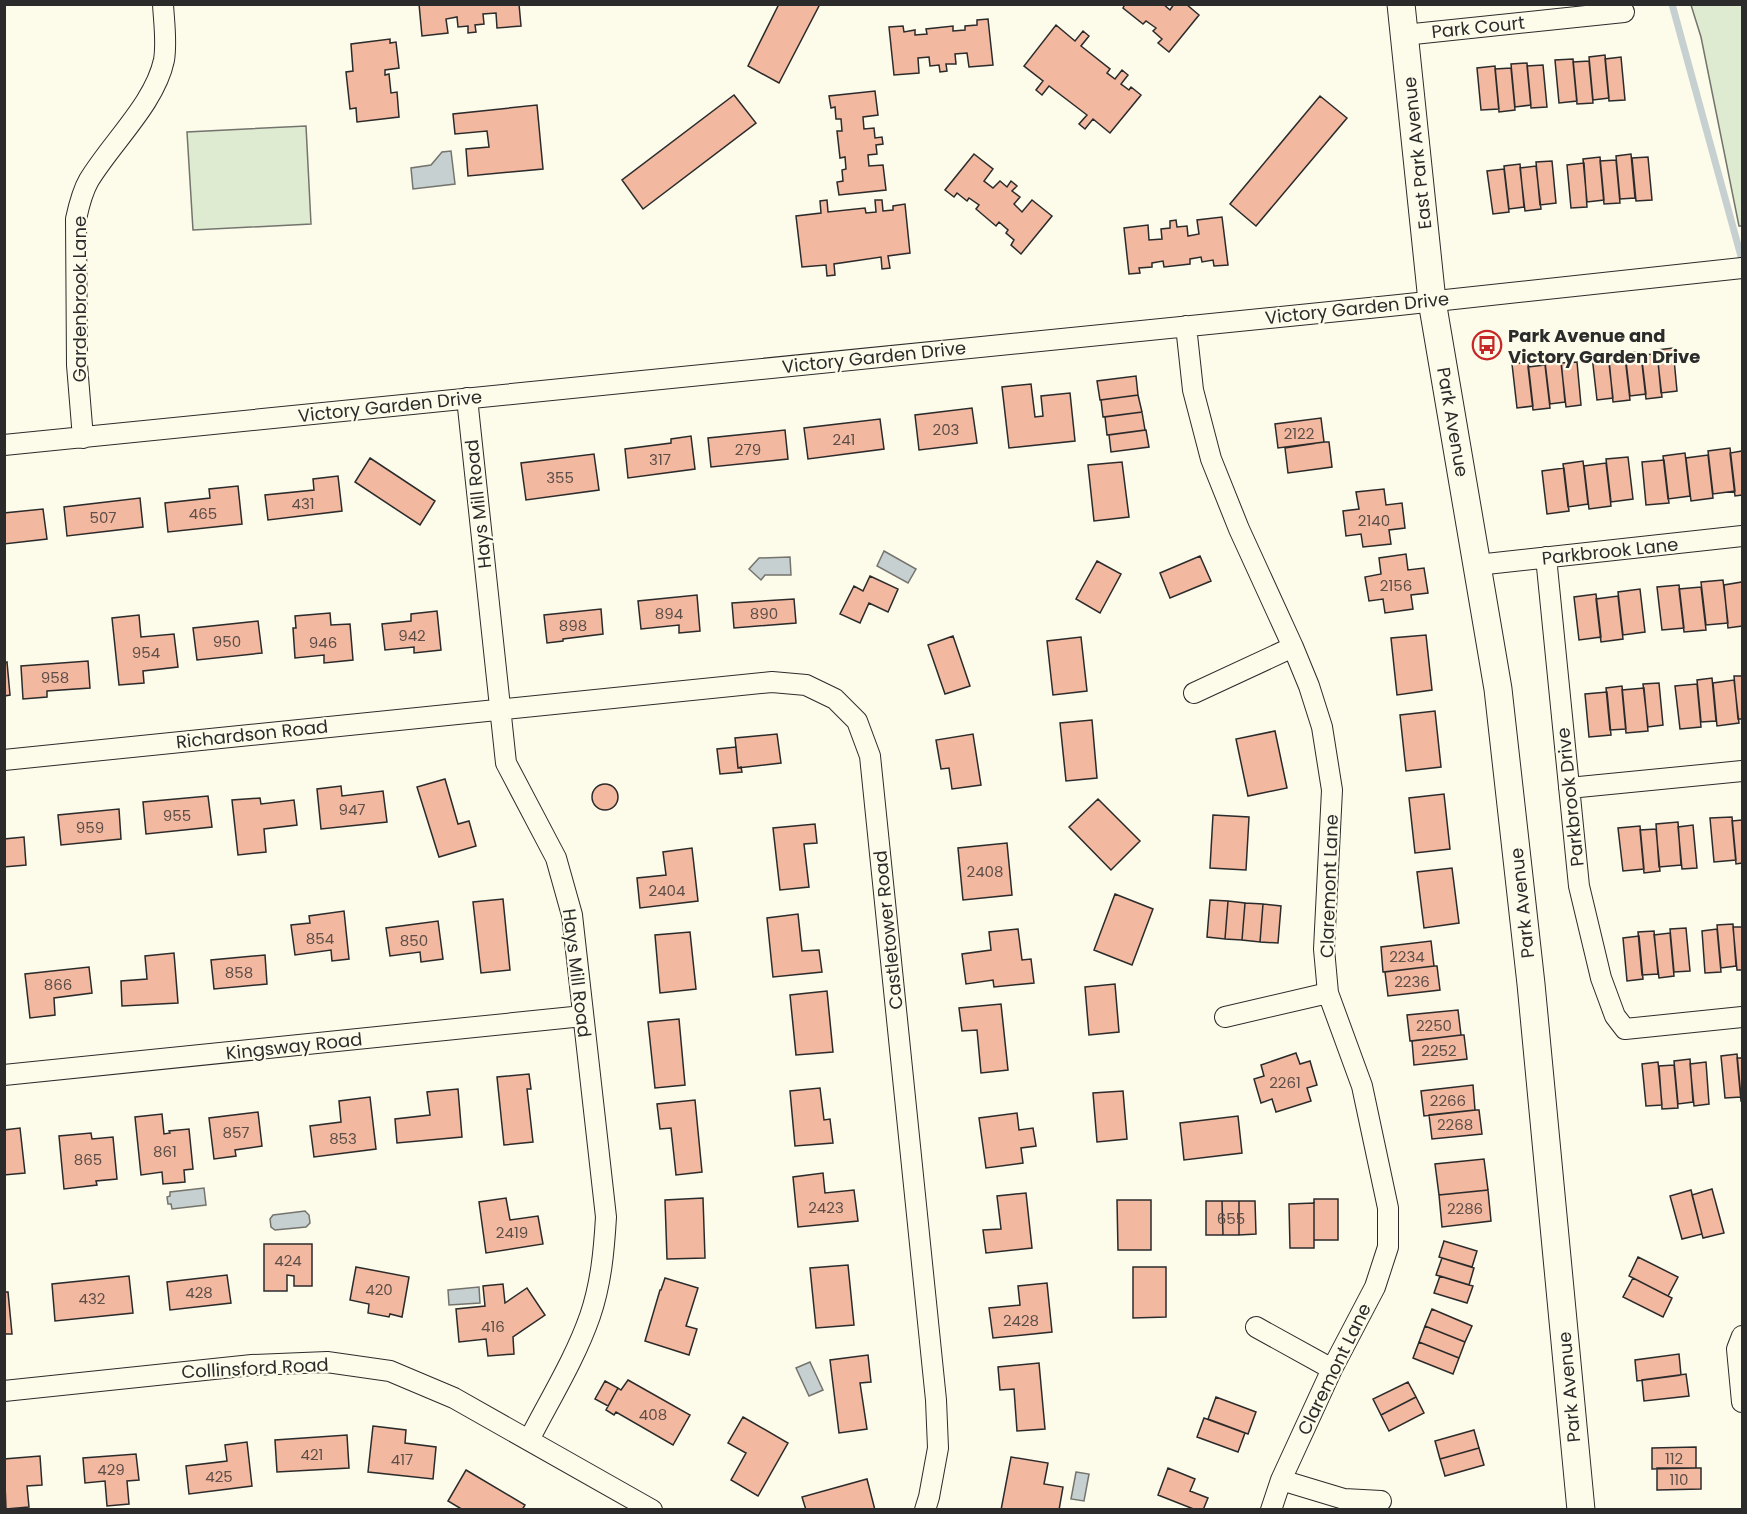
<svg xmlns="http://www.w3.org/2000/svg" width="1747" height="1514" font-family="Poppins,sans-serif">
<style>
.green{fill:#deebd1;stroke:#74746e;stroke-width:1.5}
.water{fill:#c7d0d0;stroke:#74746e;stroke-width:1.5}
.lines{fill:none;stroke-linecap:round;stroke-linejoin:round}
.stream{stroke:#c7d0d0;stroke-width:7}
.building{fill:#f2b8a0;stroke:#2b2b2b;stroke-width:1.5}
.minor-casing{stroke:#2b2b2b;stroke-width:22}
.secondary-casing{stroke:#2b2b2b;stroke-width:29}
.minor{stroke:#fdfbea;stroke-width:20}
.secondary{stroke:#fdfbea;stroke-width:27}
.labels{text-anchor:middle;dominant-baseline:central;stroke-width:4.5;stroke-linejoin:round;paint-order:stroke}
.number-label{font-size:15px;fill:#5d4e48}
.street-label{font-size:18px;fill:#2b2b2b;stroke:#fdfbea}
.poi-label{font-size:18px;font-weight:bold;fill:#2b2b2b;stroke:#fdfbea;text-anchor:start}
</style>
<rect width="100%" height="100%" fill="#fdfbea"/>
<!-- green -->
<path class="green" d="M1691 5H1742V226H1739L1701 37Z
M306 126 311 224 193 230 187 132Z"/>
<!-- water -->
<path class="water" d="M451 151 455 184 413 189 411 168 431 165 442 152Z
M884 551 916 569 908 583 877 566Z
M790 557 791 575H765L761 580 749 569 759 558Z
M204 1188 206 1205 172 1209 171 1204H168L167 1197 170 1196V1192Z
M305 1211 309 1215 310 1223 306 1227 275 1230 271 1227 270 1219 273 1215Z
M479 1287 480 1303 449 1305 448 1290Z
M810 1362 823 1390 809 1396 796 1368Z
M1076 1472 1089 1474 1084 1501 1071 1499Z"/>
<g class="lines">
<!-- stream -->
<path class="stream" d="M1672 4 1742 260"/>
</g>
<!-- building -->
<path class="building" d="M419 4H519L521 26 497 28 496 13 483 14 484 24 475 25 476 32 468 33V26L458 27 457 17 446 19 448 33 422 36Z
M779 4H820L779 83 748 66Z
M1125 4H1163L1170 10 1174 4H1186L1199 15 1169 52 1158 43 1162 39 1153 31 1156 28 1146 21 1143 24 1123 8Z
M988 19 993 65 969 67 967 53 955 54 956 64H946L947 71 940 72 939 65 930 66 929 57 918 58 919 73 894 75 889 27 903 26 904 32 915 30V35L927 34 926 29 953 26V31L965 30V26L977 25V20Z
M1056 25 1075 41 1083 31 1089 36 1081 46 1110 69 1107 73 1115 79 1122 70 1128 75 1121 84 1129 90 1131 87 1141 95 1110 133 1093 119 1085 129 1079 124 1087 115 1049 86 1042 95 1036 90 1043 81 1024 66Z
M390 39V43L396 42 399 68 385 70V75L389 74 391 93 397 92 399 117 357 122 356 108 350 109 346 72 353 71 351 44Z
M1605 55 1609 98 1593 100 1589 57Z
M1621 57 1625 100 1609 101 1605 59Z
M1573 59 1577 101 1559 103 1555 60Z
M1589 61 1593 103 1577 104 1573 62Z
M1527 63 1531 105 1515 107 1511 64Z
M1543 65 1547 107 1531 108 1527 66Z
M1495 66 1499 109 1481 110 1477 68Z
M1511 68 1515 110 1499 112 1495 69Z
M875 91 878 115 863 117 864 129 874 128 875 138 882 137 883 144 876 145 877 154 868 155 869 166 883 165 886 190 839 195 837 182 843 181 842 170 846 169 845 157 840 158 837 131H842L841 119H836L835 107 831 108 829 96Z
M734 95 756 123 643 209 622 180Z
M1320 96 1347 118 1256 226 1230 204Z
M537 105 543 169 468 176 466 149 489 147 487 131 455 134 453 114Z
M974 154 993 169 984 181 993 188 1000 181 1007 187 1011 181 1017 186 1012 191 1020 197 1014 204 1022 212 1032 200 1052 216 1021 254 1011 245 1014 240 1006 233 1008 230 999 222 996 226 976 209 979 205 969 198 967 201 957 193 954 197 945 190Z
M1631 154 1635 198 1620 199 1616 156Z
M1600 157 1604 200 1587 202 1583 159Z
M1648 157 1652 200 1636 201 1632 158Z
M1616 160 1620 203 1604 204 1600 161Z
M1552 161 1556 203 1540 205 1536 162Z
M1584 163 1587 207 1571 208 1567 165Z
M1520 164 1524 207 1509 209 1504 166Z
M1536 166 1541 209 1525 211 1520 168Z
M1504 169 1509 212 1493 214 1487 171Z
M827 200 828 212 865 208 866 213 876 212 875 200H882L883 211 893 210V206L905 204 910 253 888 256 890 268 882 269 881 257 834 264 835 275 827 276 826 265 802 267 796 216 821 213 820 201Z
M1222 217 1228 265 1214 266 1213 260 1202 262 1201 257 1190 259V264L1164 267 1163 261 1152 263V267L1139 268 1140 273 1129 274 1124 228 1148 225 1149 240 1162 239 1161 229 1170 228V221L1176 220 1177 227 1187 226 1188 236 1199 234 1197 220Z
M1673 348 1677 391 1661 393 1657 350Z
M1641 352 1646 394 1630 396 1625 353Z
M1657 354 1662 397 1646 399 1641 355Z
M1608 355 1613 398 1597 400 1592 356Z
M1625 357 1630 400 1613 402 1609 359Z
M1561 360 1565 402 1550 404 1545 362Z
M1528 362 1533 406 1517 408 1512 364Z
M1577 362 1581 405 1566 407 1561 363Z
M1545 365 1550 408 1533 410 1528 367Z
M1136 376 1138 395 1100 400 1097 381Z
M1031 384 1035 417 1043 416 1041 396 1070 393 1075 441 1009 448 1002 387Z
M1138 395 1142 412 1103 417 1101 400Z
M972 408 977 443 919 450 915 415Z
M1142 412 1145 430 1107 435 1105 417Z
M1321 418 1324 442 1278 448 1275 424Z
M880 419 884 449 808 459 804 428Z
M785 430 788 459 711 467 708 438Z
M1146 430 1149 447 1111 452 1109 435Z
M691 436 695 469 628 478 625 449 671 443V439Z
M1324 442H1329L1332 467 1288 473 1285 448Z
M1730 448 1735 491 1713 494 1708 451Z
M1742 451V495L1735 496 1730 453Z
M1685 453 1690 496 1668 499 1663 456Z
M594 454 599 490 526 500 521 463Z
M1708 455 1713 498 1691 501 1686 458Z
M1628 457 1633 499 1611 502 1606 459Z
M370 458 435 501 420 525 355 482Z
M1664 460 1669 503 1646 505 1642 462Z
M1583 461 1588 504 1568 507 1563 464Z
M1122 462 1129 517 1094 521 1088 465Z
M1606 463 1611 506 1589 509 1584 466Z
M1564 468 1569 511 1547 514 1542 471Z
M338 476 342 511 268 520 265 495 314 490 313 479Z
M238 486 242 524 168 532 165 503 210 498 209 489Z
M1384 489 1386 505 1402 503 1405 528 1389 530 1391 544 1363 547 1361 534 1346 536 1343 511 1359 509 1356 492Z
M140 498 143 527 67 536 64 507Z
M43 509 47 539 4 544V513Z
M1406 554 1408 570 1424 568 1428 593 1411 595 1413 609 1385 613 1383 599 1369 601 1365 577 1381 574 1379 558Z
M1200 556 1211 581 1170 598 1160 573Z
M1097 561 1121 574 1100 613 1076 599Z
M870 576 898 589 888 612 869 603 860 623 840 614 854 586 863 591Z
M1723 580 1728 623 1706 625 1701 582Z
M1742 582V626L1728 628 1724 585Z
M1679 585 1684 628 1662 630 1657 587Z
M1701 587 1706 630 1684 632 1679 589Z
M1640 589 1645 632 1623 635 1618 592Z
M1596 594 1601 637 1579 640 1574 597Z
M697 595 700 631 679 633V625L641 629 638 601Z
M1618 596 1623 639 1601 642 1596 599Z
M794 599 796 623 734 628 732 603Z
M601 609 603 634 563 639V641L547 643 544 615Z
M437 611 441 650 414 653V647L385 650 382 624 411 621V614Z
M330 613 331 625 350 624 353 660 324 663V655L295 658 293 628H296L295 616Z
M139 615 141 637 174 634 178 667 143 671 144 683 119 685 112 618Z
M258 621 262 653 197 660 193 628Z
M1426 635 1432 690 1397 695 1391 638Z
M953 636 970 686 945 694 928 645Z
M1081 637 1087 691 1053 695 1047 641Z
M88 661 90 688 47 691V697L23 699 21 666Z
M7 662 10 695 4 696V663Z
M1734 676H1742V719H1738Z
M1712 678 1716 721 1701 722 1697 680Z
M1734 680 1739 723 1717 726 1713 683Z
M1659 683 1663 725 1648 727 1643 684Z
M1697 684 1701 727 1680 729 1675 686Z
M1622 686 1626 729 1610 730 1606 688Z
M1644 688 1648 731 1626 733 1622 690Z
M1607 692 1611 735 1589 737 1585 694Z
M1435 711 1441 767 1406 771 1400 715Z
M1092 720 1097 778 1066 781 1060 723Z
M1275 731 1287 788 1248 796 1236 739Z
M777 734 781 763 738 768 735 738Z
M973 734 981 785 952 789 949 768 941 769 936 740Z
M736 747 738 768 741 767 742 772 720 774 717 749Z
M445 779 458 824 469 821 476 846 439 857 417 787Z
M592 797a13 13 0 1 1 26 0a13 13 0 1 1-26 0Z
M341 786 342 796 383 791 387 822 321 829 317 789Z
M1444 794 1450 849 1415 853 1409 798Z
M208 796 212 827 146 834 143 802Z
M260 798 261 804 294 800 297 825 264 829 266 852 238 855 232 800Z
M1098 799 1140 841 1111 870 1069 827Z
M119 809 121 839 61 845 58 815Z
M1213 815 1249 817 1246 870 1210 868Z
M1732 817 1736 860 1714 862 1710 818Z
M1742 820V863L1736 864 1732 821Z
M1678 822 1681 865 1659 867 1656 824Z
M815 824 817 843 804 844 809 887 780 890 773 828Z
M1693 825 1697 868 1682 869 1678 827Z
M1640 826 1644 869 1623 871 1618 828Z
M1656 829 1660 871 1644 873 1640 830Z
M24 837 26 865 4 867V839Z
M1007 843 1012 895 963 900 958 848Z
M692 848 698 901 640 908 637 878 666 875 663 852Z
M1452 868 1459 923 1424 928 1417 872Z
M1115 894 1153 909 1132 965 1094 950Z
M503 899 510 970 481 973 473 902Z
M1210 900 1228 901 1225 939 1207 937Z
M1228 901 1245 903 1242 940 1225 939Z
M1245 903 1263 904 1260 942 1242 940Z
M1263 904 1281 906 1278 943 1260 942Z
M344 911 349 959 332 961 331 950 295 955 291 925 310 923 309 916Z
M798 914 802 951 819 950 822 972 773 977 767 918Z
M438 921 443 959 421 962 420 952 390 956 386 928Z
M1733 924 1736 966 1721 968 1717 925Z
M1733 927H1742V970H1737Z
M1686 928 1690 971 1674 972 1670 929Z
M1018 929 1022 960 1031 959 1034 983 994 987 993 980 966 984 962 954 991 950 989 932Z
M1717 929 1721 972 1705 973 1702 931Z
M1654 931 1658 974 1642 975 1638 932Z
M690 932 696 989 660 993 655 935Z
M1670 933 1674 976 1659 978 1654 935Z
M1639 936 1643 979 1627 981 1623 938Z
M1431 941 1434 966 1383 972 1381 947Z
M174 953 178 1003 122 1006 121 981 147 979 145 956Z
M265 955 267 984 214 989 211 960Z
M1434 966H1437L1440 990 1388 996 1385 972Z
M89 967 92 993 54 998 55 1015 30 1018 25 974Z
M1115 984 1119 1032 1089 1035 1085 987Z
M827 991 833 1052 796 1055 790 995Z
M1001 1004 1008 1070 981 1073 977 1030 962 1031 959 1008Z
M1458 1010 1461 1035 1410 1041 1407 1015Z
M679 1019 685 1085 655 1088 648 1022Z
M1461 1035H1464L1467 1059 1414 1065 1412 1041Z
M1296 1053 1300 1064 1310 1061 1317 1085 1307 1088 1311 1101 1276 1112 1272 1099 1261 1103 1254 1079 1264 1076 1261 1065Z
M1737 1054 1741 1097 1725 1098 1721 1056Z
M1737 1058H1742V1101H1741Z
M1690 1059 1693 1102 1678 1104 1674 1061Z
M1658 1062 1662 1105 1646 1106 1642 1064Z
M1706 1062 1709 1104 1694 1106 1690 1064Z
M1674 1065 1678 1108 1662 1109 1659 1066Z
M529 1074 531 1089H527L533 1142 504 1145 497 1077Z
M1473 1085 1475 1110 1424 1116 1421 1091Z
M820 1088 824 1120 830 1119 833 1143 795 1146 790 1091Z
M458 1089 462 1137 397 1143 395 1119 430 1115 427 1092Z
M1123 1091 1127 1139 1097 1142 1093 1093Z
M370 1097 376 1149 314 1157 310 1126 341 1122 339 1101Z
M695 1100 702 1172 676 1175 671 1128 660 1129 657 1104Z
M1475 1110H1479L1482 1134 1432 1139 1429 1115Z
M258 1112 262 1146 235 1150 236 1156 214 1159 209 1118Z
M1017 1113 1019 1130 1033 1128 1036 1146 1021 1148 1023 1163 986 1168 979 1118Z
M162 1114 164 1134 170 1133 169 1131 189 1129 193 1169 184 1170 185 1182 163 1184 162 1172 141 1175 135 1117Z
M1238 1116 1242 1153 1184 1160 1180 1123Z
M20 1128 25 1173 4 1175V1130Z
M91 1133 92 1139 113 1137 117 1179 96 1181 97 1185 64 1189 59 1136Z
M1484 1159 1488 1190 1439 1195 1435 1164Z
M823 1173 825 1193 854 1190 858 1221 798 1227 793 1177Z
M1712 1189 1724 1233 1703 1238 1692 1195Z
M1488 1190 1491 1221 1442 1227 1439 1195Z
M1691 1190 1702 1234 1682 1239 1670 1196Z
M1026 1193 1032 1248 986 1253 983 1230 1001 1229 997 1196Z
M506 1198 510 1220 538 1216 543 1244 486 1253 479 1202Z
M703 1198 705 1258 667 1259 665 1200Z
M1314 1199H1338V1240H1314Z
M1117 1200H1151V1250H1118Z
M1206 1201H1222L1223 1235H1206Z
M1222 1201H1239V1235H1223Z
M1239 1201H1255L1256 1234 1239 1235Z
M1314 1203V1248H1290L1289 1204Z
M1444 1241 1477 1251 1472 1267 1439 1257Z
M264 1244H312V1286H294V1276L287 1275V1291H264Z
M1638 1257 1678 1277 1668 1296 1629 1276Z
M1442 1258 1474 1268 1469 1285 1436 1275Z
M848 1265 854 1325 816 1328 810 1268Z
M356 1267 409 1277 402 1317 390 1314 389 1317 368 1313 369 1304 350 1300Z
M1133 1267H1166V1317L1133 1318Z
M227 1275 231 1303 170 1310 167 1282Z
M129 1276 133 1313 55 1321 52 1284Z
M1440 1276 1473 1286 1467 1303 1434 1293Z
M665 1278 698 1288 686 1326 697 1329 689 1355 645 1341 660 1290H661Z
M1633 1278 1672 1298 1663 1317 1623 1297Z
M1047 1283 1052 1332 993 1338 989 1308 1020 1305 1018 1286Z
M503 1284 505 1303 527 1288 545 1315 513 1337 514 1354 488 1356 486 1339 459 1342 456 1309 485 1306 483 1286Z
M4 1292H8L12 1334H4Z
M1432 1309 1472 1326 1465 1342 1425 1326Z
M1425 1326 1465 1342 1459 1358 1419 1342Z
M1419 1342 1459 1358 1453 1374 1413 1358Z
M1679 1354 1681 1375 1637 1381 1635 1360Z
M868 1355 871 1382 860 1383 867 1429 839 1433 830 1360Z
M1039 1363 1045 1429 1017 1431 1014 1389 1000 1390 998 1367Z
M1686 1374 1689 1396 1644 1401 1642 1380Z
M628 1380 690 1415 673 1445 616 1412 614 1415 606 1410 618 1388 621 1390Z
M605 1381 618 1388 608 1406 595 1399Z
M1408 1382 1416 1397 1381 1415 1373 1399Z
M1216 1397 1256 1412 1248 1434 1208 1419Z
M1416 1397 1424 1413 1389 1431 1381 1415Z
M743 1417 788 1443 758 1496 731 1480 746 1453 728 1443Z
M1204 1418 1245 1433 1238 1452 1197 1437Z
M373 1426 406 1430 405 1443 436 1447 433 1479 368 1472Z
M1474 1430 1479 1448 1440 1459 1435 1441Z
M347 1435 349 1468 277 1472 275 1440Z
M247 1442 252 1486 189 1494 186 1466 227 1461 225 1445Z
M1696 1447V1468L1652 1469V1448Z
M1479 1448 1484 1465 1445 1476 1440 1459Z
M136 1454 139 1480 127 1481 129 1504 107 1506 105 1481 85 1483 83 1458Z
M40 1456 42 1485 27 1486 29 1507 6 1509 4 1459Z
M1011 1457 1048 1463 1044 1484 1063 1487 1059 1510H1001Z
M1168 1468 1195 1479 1190 1491 1208 1498 1203 1510H1196L1158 1495Z
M1657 1468H1701V1489L1657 1490Z
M466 1470 525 1505 522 1510H463L448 1501Z
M867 1479 875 1510H806L802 1497Z"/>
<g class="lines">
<!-- minor casing -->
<g class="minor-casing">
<path id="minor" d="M1404 35 1624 12
M1186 326 1193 390 1211 459 1239 529 1293 647 1309 686 1322 727 1332 790 1324 949 1328 993 1362 1086 1388 1208V1247L1375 1287 1332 1369 1281 1480 1271 1510
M467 398 506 763 556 858 572 915 606 1217C604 1251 601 1284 590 1316 575 1359 550 1399 529 1440
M83 438 77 365 76 219C79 205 82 192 89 180 112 142 155 103 164 60 167 42 164 23 163 4
M4 445 1399 305 1742 268
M1546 557 1579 886 1601 978 1615 1016 1625 1029 1742 1017
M1477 565 1742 536
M1194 693 1293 647
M4 760 772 682 806 685 835 699 857 721 870 756 936 1400 938 1448 929 1497 925 1510
M1569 788 1742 771
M1225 1017 1328 993
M4 1075 583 1016
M1256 1327 1332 1369
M1742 1336 1737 1349 1742 1402
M4 1391 252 1365 327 1362 390 1371 454 1398 652 1510
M1281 1480 1344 1499 1381 1501"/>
</g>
<!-- secondary casing -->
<g class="secondary-casing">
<path id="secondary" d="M1401 4 1432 301 1498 689 1531 984 1581 1510"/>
</g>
<!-- minor -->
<use href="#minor" class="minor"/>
<!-- secondary -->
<use href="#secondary" class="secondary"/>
</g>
<!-- icons -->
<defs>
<g id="bus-ring" transform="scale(1.5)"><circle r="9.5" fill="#fdfbea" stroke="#c62828" stroke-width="1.5"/><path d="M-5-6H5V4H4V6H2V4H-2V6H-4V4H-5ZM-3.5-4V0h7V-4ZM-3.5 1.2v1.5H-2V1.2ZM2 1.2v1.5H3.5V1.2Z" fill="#c62828"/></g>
</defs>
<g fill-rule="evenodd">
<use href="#bus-ring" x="1487" y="345"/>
</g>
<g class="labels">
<!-- number labels -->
<g class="number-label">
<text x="946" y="429">203</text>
<text x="1299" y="433">2122</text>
<text x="844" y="439">241</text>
<text x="748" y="449">279</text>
<text x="660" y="459">317</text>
<text x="560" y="477">355</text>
<text x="303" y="503">431</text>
<text x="203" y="513">465</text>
<text x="103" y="517">507</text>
<text x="1374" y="520">2140</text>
<text x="1396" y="585">2156</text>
<text x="669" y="613">894</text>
<text x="764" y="613">890</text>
<text x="573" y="625">898</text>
<text x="412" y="635">942</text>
<text x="227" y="641">950</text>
<text x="323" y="642">946</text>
<text x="146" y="652">954</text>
<text x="55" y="677">958</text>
<text x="352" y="809">947</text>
<text x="177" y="815">955</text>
<text x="90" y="827">959</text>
<text x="985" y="871">2408</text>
<text x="667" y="890">2404</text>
<text x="320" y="938">854</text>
<text x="414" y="940">850</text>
<text x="1407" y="956">2234</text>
<text x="239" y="972">858</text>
<text x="1412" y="981">2236</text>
<text x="58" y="984">866</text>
<text x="1434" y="1025">2250</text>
<text x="1439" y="1050">2252</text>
<text x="1285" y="1082">2261</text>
<text x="1448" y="1100">2266</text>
<text x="1455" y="1124">2268</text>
<text x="236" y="1132">857</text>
<text x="343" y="1138">853</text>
<text x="165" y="1151">861</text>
<text x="88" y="1159">865</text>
<text x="826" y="1207">2423</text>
<text x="1465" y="1208">2286</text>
<text x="1231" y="1218">655</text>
<text x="512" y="1232">2419</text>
<text x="288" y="1260">424</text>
<text x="379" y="1289">420</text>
<text x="199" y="1292">428</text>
<text x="92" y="1298">432</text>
<text x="1021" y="1320">2428</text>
<text x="493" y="1326">416</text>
<text x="653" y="1414">408</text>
<text x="312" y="1454">421</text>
<text x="1674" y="1458">112</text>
<text x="402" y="1459">417</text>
<text x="111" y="1469">429</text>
<text x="219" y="1476">425</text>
<text x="1679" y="1479">110</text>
</g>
<!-- street labels -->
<g class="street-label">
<text transform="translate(1478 27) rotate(-6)">Park Court</text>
<text transform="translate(1417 153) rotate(-96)">East Park Avenue</text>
<text transform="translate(79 299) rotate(-90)">Gardenbrook Lane</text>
<text transform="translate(1357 308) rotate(-6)">Victory Garden Drive</text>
<text transform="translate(874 357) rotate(-6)">Victory Garden Drive</text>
<text transform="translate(390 406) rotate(-6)">Victory Garden Drive</text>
<text transform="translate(1453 422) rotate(80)">Park Avenue</text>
<text transform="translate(478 504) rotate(-96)">Hays Mill Road</text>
<text transform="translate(1610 551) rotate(-6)">Parkbrook Lane</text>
<text transform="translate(252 734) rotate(-6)">Richardson Road</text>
<text transform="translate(1570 797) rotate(-96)">Parkbrook Drive</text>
<text transform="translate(1329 886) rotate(-88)">Claremont Lane</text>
<text transform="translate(1522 903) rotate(-96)">Park Avenue</text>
<text transform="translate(888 930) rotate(-96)">Castletower Road</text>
<text transform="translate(577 973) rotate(83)">Hays Mill Road</text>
<text transform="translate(294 1046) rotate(-6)">Kingsway Road</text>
<text transform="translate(255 1368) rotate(-3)">Collinsford Road</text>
<text transform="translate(1334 1369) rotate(-64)">Claremont Lane</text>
<text transform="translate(1569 1387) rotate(-95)">Park Avenue</text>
</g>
<!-- poi labels -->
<g class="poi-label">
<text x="1508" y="335">Park Avenue and<tspan x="1508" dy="21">Victory Garden Drive</tspan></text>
</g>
</g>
<!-- border -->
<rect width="1747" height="1514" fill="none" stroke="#2b2b2b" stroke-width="12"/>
</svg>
